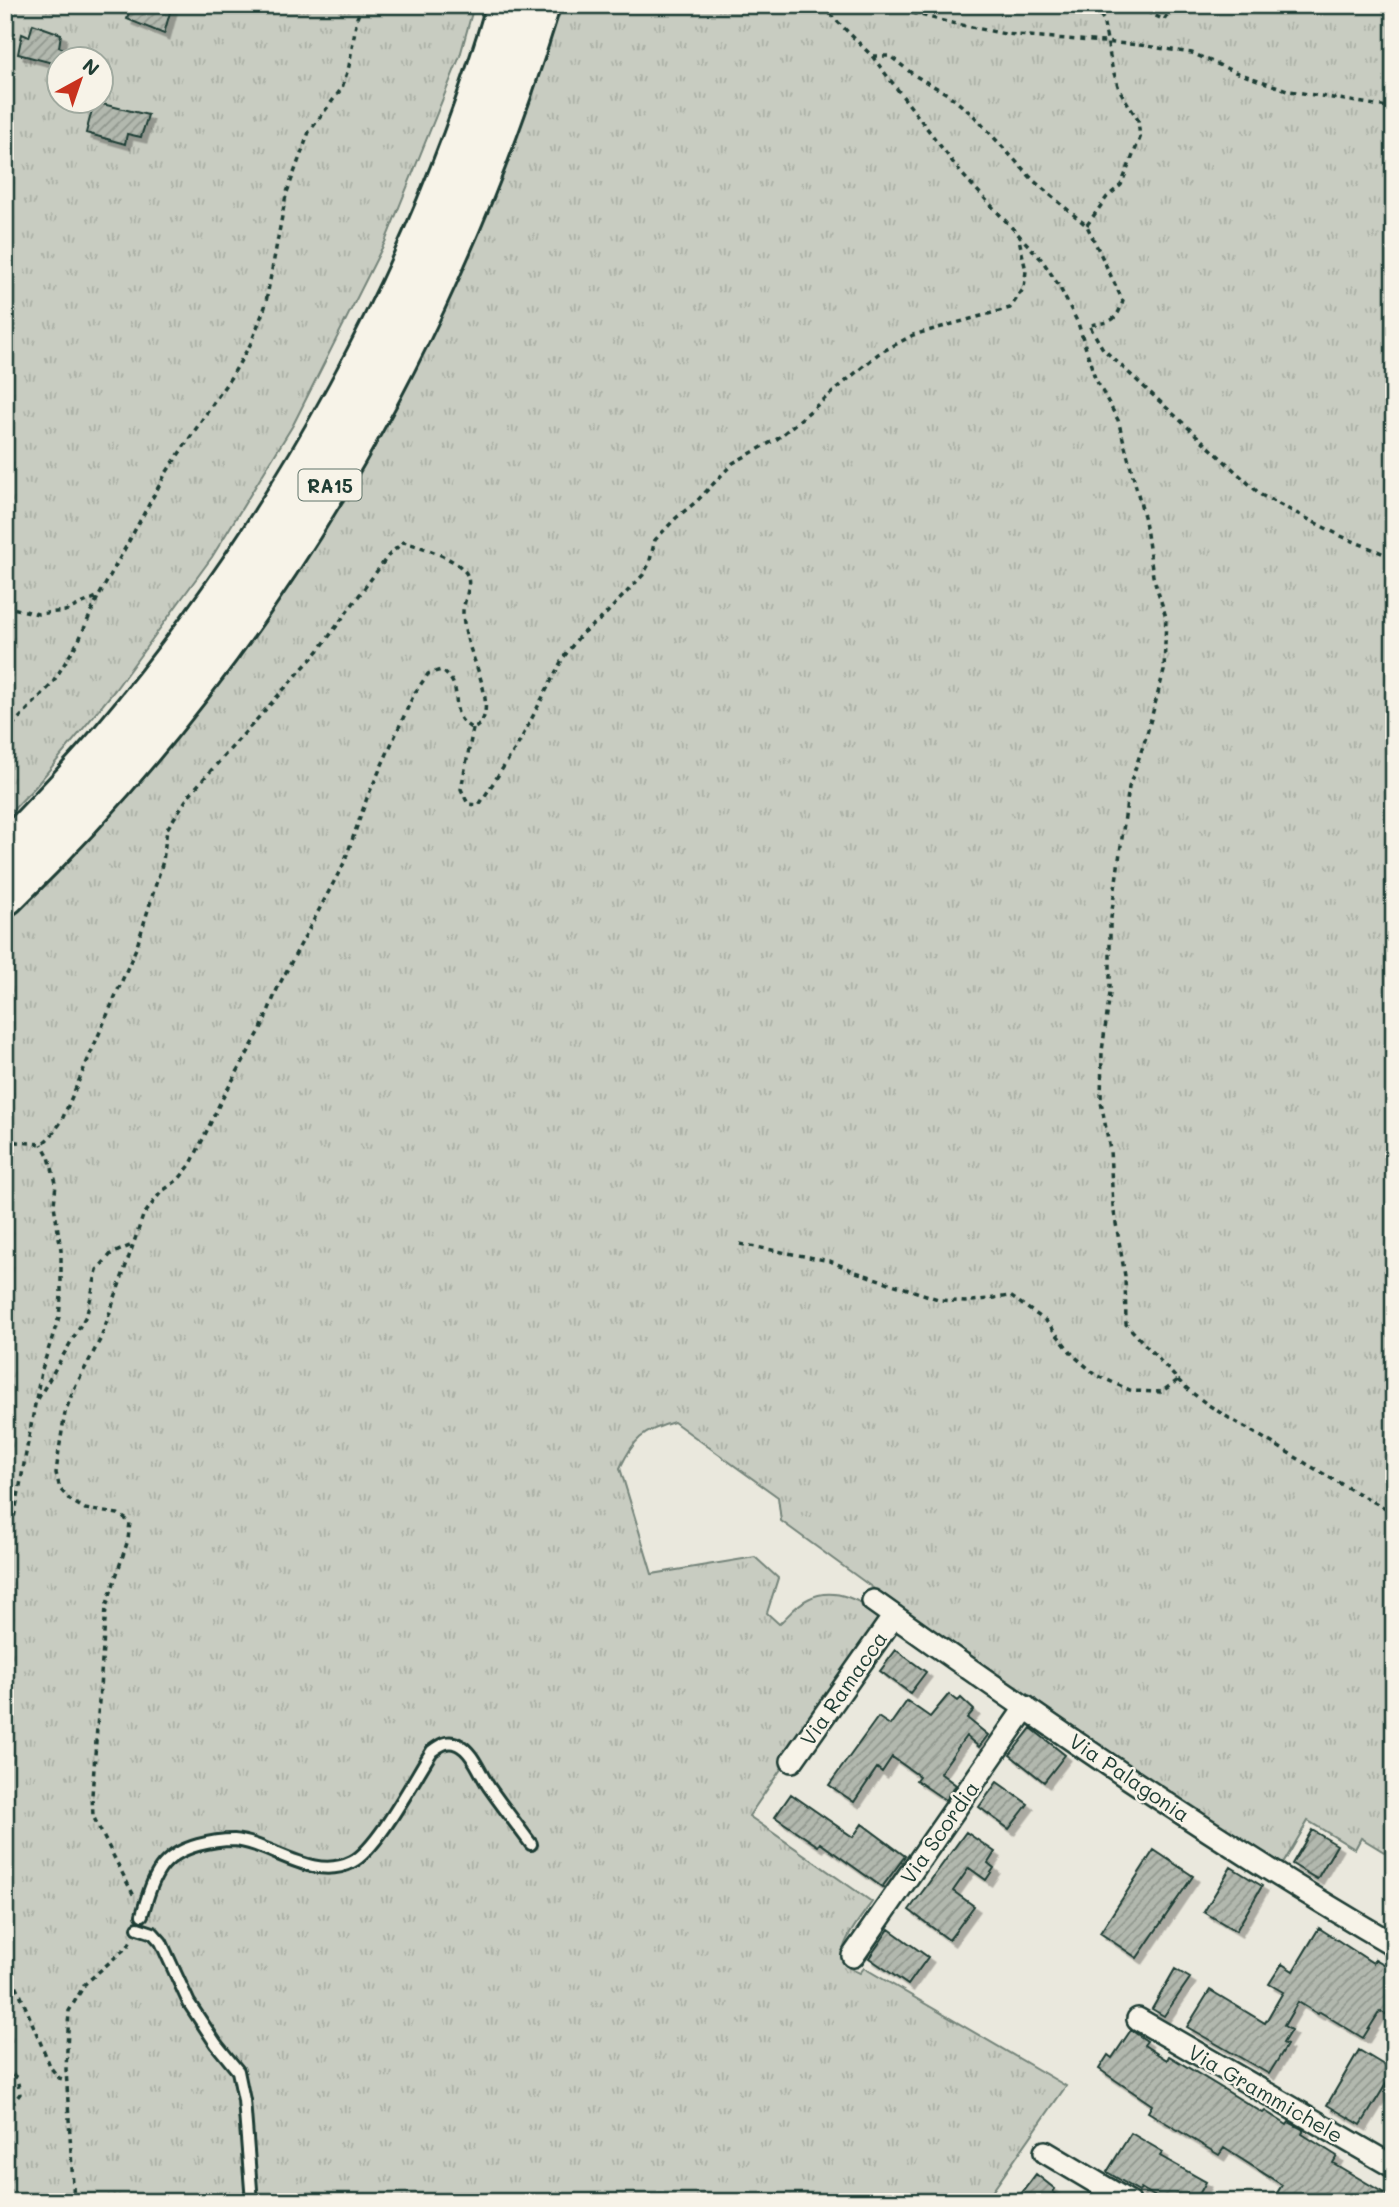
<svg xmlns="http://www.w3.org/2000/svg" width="1399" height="2207" font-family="Mali,sans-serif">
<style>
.grass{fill:url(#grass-tufts);stroke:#74847a;stroke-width:2;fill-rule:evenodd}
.building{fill:url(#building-hatch);stroke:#1f3d34;stroke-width:2;filter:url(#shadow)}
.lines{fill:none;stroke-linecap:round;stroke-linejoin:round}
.service-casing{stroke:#1f3d34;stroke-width:16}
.minor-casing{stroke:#1f3d34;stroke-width:26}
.motorway-casing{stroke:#1f3d34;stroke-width:44}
.path{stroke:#1f3d34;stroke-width:3.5;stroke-dasharray:5 5;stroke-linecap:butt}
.service{stroke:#f7f3e8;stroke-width:10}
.minor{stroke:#f7f3e8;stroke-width:21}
.motorway{stroke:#f7f3e8;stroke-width:38}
.labels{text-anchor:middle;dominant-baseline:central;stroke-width:5;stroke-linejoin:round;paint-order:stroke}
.shield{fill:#f7f3e8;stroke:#60746a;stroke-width:2}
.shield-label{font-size:19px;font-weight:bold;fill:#1f3d34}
.street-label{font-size:21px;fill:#1f3d34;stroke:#f7f3e8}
</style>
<defs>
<pattern id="grass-tufts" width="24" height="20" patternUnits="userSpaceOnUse" patternTransform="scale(1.75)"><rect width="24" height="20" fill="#c8ccc1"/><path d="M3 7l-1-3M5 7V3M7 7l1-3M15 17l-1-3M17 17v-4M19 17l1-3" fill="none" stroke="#abb0a6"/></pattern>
<pattern id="building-hatch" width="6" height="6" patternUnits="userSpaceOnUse" patternTransform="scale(1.75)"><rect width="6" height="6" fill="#b2b8ae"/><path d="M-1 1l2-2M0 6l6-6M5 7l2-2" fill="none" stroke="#90978e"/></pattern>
<filter id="shadow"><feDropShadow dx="5.5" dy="5.5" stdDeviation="0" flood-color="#0004"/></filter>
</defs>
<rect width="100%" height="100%" fill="#eae8dd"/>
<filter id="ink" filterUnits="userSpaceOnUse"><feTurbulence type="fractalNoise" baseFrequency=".0143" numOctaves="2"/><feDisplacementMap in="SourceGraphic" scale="14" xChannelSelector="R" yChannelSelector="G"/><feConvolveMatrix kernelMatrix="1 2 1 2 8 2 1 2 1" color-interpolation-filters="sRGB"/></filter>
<g filter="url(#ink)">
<!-- grass -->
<path class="grass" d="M5 5H474L460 56 385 242 293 425 212 557 115 690 36 786 5 818ZM60 60H102V102H60Z
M560 5H1394V1858L1361 1838 1355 1849 1308 1821 1280 1869 873 1588 781 1521 778 1497 674 1422C642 1431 634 1439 620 1468L652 1574 755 1557 778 1578 767 1613 779 1624C788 1616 797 1604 808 1599 835 1585 863 1602 884 1618L749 1816 872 1902C863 1915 832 1951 846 1965 849 1969 856 1971 860 1973L864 1968 1066 2086 985 2202H5V922C62 865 118 808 169 747 193 718 214 686 237 655 337 518 419 372 484 215 513 147 539 77 560 5Z"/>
<!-- building -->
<path class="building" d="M132 5H172L164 34 127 19Z
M33 24 61 34 59 47 87 58V60H60V65L18 54 22 34 29 37Z
M94 102 148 115 141 137 127 134 125 144 86 133Z
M896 1650 926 1672 910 1693 880 1671Z
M949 1694 958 1701 961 1698 974 1710 967 1718 988 1735 979 1747 966 1736 940 1773 956 1785 945 1800 916 1780 919 1776 892 1757 882 1772 877 1768 854 1802 829 1785 878 1717 890 1725 907 1701 930 1717Z
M1031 1728 1065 1755 1044 1782 1010 1755Z
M997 1782 1028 1804 1009 1829 979 1807Z
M791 1794 853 1837 862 1824 905 1856 882 1887 820 1843 818 1846 775 1817Z
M1312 1830 1337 1845 1317 1879 1292 1864Z
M966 1832 995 1852 988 1863 994 1868 986 1880 969 1868 953 1891 974 1906 949 1940 909 1910Z
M1154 1850 1193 1876 1137 1958 1100 1933Z
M1231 1867 1262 1886 1236 1931 1204 1912Z
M1319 1928 1373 1963 1375 1959 1394 1970V2019L1380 2011 1363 2038 1320 2012 1318 2014 1298 2002 1284 2026 1291 2030 1283 2043 1287 2045 1269 2074 1187 2027 1210 1990 1265 2023 1283 1992 1269 1984 1282 1964 1293 1971Z
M889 1929 928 1957 908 1985 869 1958Z
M1175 1969 1190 1978 1164 2016 1152 2009Z
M1131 2030 1147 2041 1144 2045 1167 2060 1169 2056 1263 2113 1265 2111 1287 2125 1289 2122 1304 2130 1302 2134 1337 2156 1333 2163 1394 2199V2202H1292L1277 2193 1282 2185 1224 2148 1219 2155 1148 2112 1152 2105 1099 2069 1108 2055 1112 2058Z
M1359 2050 1394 2071 1361 2125 1327 2105Z
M1131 2133 1163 2152 1160 2156 1206 2182 1195 2202H1164L1141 2188 1139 2191 1107 2172Z
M1036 2174 1055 2189 1053 2192 1066 2202H1032L1021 2194Z"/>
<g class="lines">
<!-- service casing -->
<g class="service-casing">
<path id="service" d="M142 1915C153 1879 158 1856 198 1845 209 1842 223 1840 234 1840 271 1843 312 1882 352 1862 378 1849 415 1777 432 1751 440 1745 447 1740 457 1744 473 1751 480 1774 489 1787 503 1807 517 1825 531 1844
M138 1928 153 1933 161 1942 189 2003 216 2044 238 2071 244 2100 252 2202"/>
</g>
<!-- minor casing -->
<g class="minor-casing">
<path id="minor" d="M873 1601C1042 1721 1214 1840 1394 1945
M792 1761 894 1616
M853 1956 1026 1707
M1138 2019 1394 2167
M1045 2152 1129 2202"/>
</g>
<!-- motorway casing -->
<g class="motorway-casing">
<path id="motorway" d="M5 853C41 816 77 779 110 740 290 526 429 274 507 5
M5 896C258 650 437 342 540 5"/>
</g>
<!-- path -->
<path class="path" d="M883 5 947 22 1005 34 1140 45 1192 53 1235 72 1290 91 1394 108
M1139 5 1146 11 1164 20 1174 5
M873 56H890L914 75 949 95 975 117 1034 181 1087 226 1123 301C1116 323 1110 322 1089 325L1103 349 1261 495 1341 536 1394 558
M1087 225 1107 197 1121 185 1140 138 1138 120 1119 89 1112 67 1103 19 1094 5
M5 605 12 608 38 614 65 611 99 596 166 473 233 374 251 343 265 307 286 195 309 132 342 88 349 66 357 18 362 5
M473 729 461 789 468 804 479 805 519 743 563 658 581 634 602 618 643 575 649 564 655 540 676 518 697 501 733 463 777 439 878 354 913 335 1010 308 1024 288 1026 271 1019 239
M5 733 52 684 79 640 98 597
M5 1141 42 1144 51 1136 61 1122 137 946 163 861 167 829 190 794 319 650 388 556 403 542C420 546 456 558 466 573 473 584 464 600 463 611 463 619 465 630 467 638 472 660 502 715 473 729 442 712 470 690 441 670L428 674 414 694 367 798 344 863 278 987 261 1029 220 1103 191 1164 179 1179 161 1192 143 1216 101 1338 73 1391 65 1413 59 1450 56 1473 60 1489 70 1500 85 1509 118 1514 130 1522 128 1540 106 1607 92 1795 93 1816 134 1896
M740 1244 830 1261 856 1272 941 1300 965 1302 1010 1296 1046 1321 1073 1355 1096 1375 1132 1391 1161 1392 1178 1380 1126 1324 1125 1276 1113 1206 1110 1150 1101 1102 1102 1051 1110 993V925L1129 787 1146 737 1164 671 1166 617 1153 576 1145 520 1118 420 1095 378 1078 323 1059 286 1042 260 961 173 872 56 821 5
M1178 1380C1203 1405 1236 1422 1267 1440 1309 1465 1350 1491 1394 1512
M38 1399 87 1314 97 1270 111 1254 132 1245
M5 1545 14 1518 41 1372 59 1317 61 1296V1250L54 1205 56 1183 49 1157 42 1144
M5 1958 51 2068 59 2078 67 2080
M5 2069 17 2078 20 2094 5 2113
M74 2202 66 2069 69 2011 85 1984 128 1946 132 1939"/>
<!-- service -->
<use href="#service" class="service"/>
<!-- minor -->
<use href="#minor" class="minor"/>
<!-- motorway -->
<use href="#motorway" class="motorway"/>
</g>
</g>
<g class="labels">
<!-- shield labels -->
<rect class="shield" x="298.5" y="469.5" width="63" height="31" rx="5"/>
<g class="shield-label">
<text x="330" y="485">RA15</text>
</g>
<!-- street labels -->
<g class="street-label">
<text transform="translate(843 1688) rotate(-55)">Via Ramacca</text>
<text transform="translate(1130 1777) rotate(34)">Via Palagonia</text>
<text transform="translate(939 1832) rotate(-55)">Via Scordia</text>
<text transform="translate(1266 2093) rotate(30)">Via Grammichele</text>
</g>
</g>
<!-- margin -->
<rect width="1399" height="2207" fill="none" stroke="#f7f3e8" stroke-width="28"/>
<rect x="14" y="14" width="1371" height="2179" fill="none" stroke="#1f3d34" stroke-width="2.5" filter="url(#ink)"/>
<!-- north arrow -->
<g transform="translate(80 80) rotate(40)"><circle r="33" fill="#f7f3e8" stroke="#a1aaa0" stroke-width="2"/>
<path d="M0-5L12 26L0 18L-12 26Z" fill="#c8321e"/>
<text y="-10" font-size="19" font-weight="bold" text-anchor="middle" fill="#1f3d34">N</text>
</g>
</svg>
